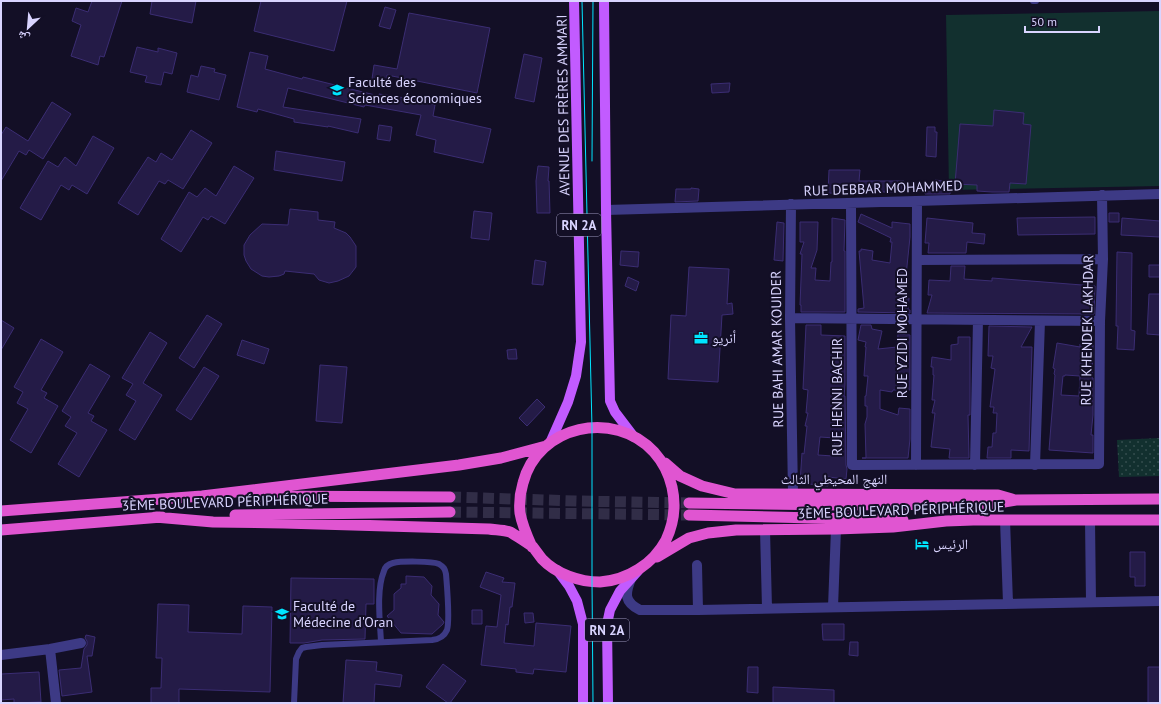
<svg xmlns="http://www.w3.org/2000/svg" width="1161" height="704" font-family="'PT Sans','Noto Naskh Arabic',sans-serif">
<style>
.grass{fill:url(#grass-dots)}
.garden{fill:#12302f}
.building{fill:#241b47;stroke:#3b2d73;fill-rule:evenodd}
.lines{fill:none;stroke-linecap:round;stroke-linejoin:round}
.trunk-tunnel{stroke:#312d47;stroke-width:11;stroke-dasharray:11 5.5;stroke-linecap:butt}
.service{stroke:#3d3a85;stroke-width:6}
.minor{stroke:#3d3a85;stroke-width:10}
.primary{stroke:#c25bff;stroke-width:10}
.trunk{stroke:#e055d1;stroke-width:11}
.tram{stroke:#00e5ff;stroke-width:1}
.labels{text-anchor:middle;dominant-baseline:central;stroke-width:4;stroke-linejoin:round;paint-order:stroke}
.shield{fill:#130f26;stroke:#9e99be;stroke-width:1}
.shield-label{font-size:13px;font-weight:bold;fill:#d9d4ff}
.poi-label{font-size:14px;fill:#d9d4ff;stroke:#130f26;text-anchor:start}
.street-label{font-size:14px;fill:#d9d4ff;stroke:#130f26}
</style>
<defs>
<pattern id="grass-dots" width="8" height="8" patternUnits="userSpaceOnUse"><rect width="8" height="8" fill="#12302f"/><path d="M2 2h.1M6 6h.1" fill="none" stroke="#344d4e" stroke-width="1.8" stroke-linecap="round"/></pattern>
</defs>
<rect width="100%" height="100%" fill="#130f26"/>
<!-- grass -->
<path class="grass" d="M1160 438V476L1119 477 1117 440Z"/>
<!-- garden -->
<path class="garden" d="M1160 11V186L949 190 946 15Z"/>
<!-- building -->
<path class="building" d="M92 1H122L104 57 100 56 98 65 71 56 81 25 72 21 76 8 88 12Z
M152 1H196L192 23 150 14Z
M261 1H347L334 51 254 31Z
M385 7 396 10 390 29 379 26Z
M409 13 490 28 477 93 387 75 386 81 372 79 374 65 397 69Z
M137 47 158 52V48L177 53 172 74 164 72 161 85 145 82 147 76 130 72Z
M250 52 268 56 265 69 302 79 303 77 379 96V94L412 99 435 105 433 116 491 129 483 163 434 152 436 140 416 135 421 115 365 105 364 107 288 88 283 107 361 119 358 133 328 126V127L294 122V119L258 109 257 112 237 107Z
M524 54 542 58 534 102 515 98Z
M201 66 215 69 214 72 226 75 219 100 187 92 191 75 198 77Z
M730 83 729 92 712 93 711 84Z
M52 102 71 114 43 159 29 150 26 155 19 151 1 181V135L6 127 28 141Z
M994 110 1024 113 1023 124 1031 125 1026 184 1010 183 1009 192H992L977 191V185L955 184 960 124 993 126Z
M379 125 392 127 390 141 377 139Z
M927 127H935V132H937L936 157 926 156Z
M191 130 212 143 183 189 168 180 165 184 159 181 138 215 118 203 148 157 156 162 161 153 172 160Z
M93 136 114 148 87 194 72 185 69 190 61 185 41 220 20 208 48 161 58 167 65 157 76 166Z
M276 151 345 162 342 181 274 170Z
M234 166 254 178 225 224 211 216 208 220 203 217 181 252 161 239 189 192 197 197 205 188 216 196Z
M538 166 549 167 548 181H549L550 213H537L536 181Z
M829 170H860L859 181H904V192H859V194L828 193Z
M935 180 951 182 950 194H925L926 184 934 185Z
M691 188 699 189 698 201 675 202 676 189H691Z
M290 209 318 212V220L335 222 334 228 346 233 350 237 356 246V267L349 276 338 281 329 283 319 280 314 274 285 271 284 274 279 276 269 277 262 276 251 269 246 261 244 255V245L250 235 262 224 288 225Z
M474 211 492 213 489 240 471 238Z
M1109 213H1119V222H1109Z
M861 214 892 228V222L910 224V237L906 276 902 278V296L909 298 908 310H910V313L858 312V309L864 308 859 251H861V249L873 251 872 260 890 263 892 242H890L891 238 858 222Z
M1095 217V234L1018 235 1017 218Z
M832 218 845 220 844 251H845V312H801V305H800L802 254H800L804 242H800V222H818L817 250 811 268H816L815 280 830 281 831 262H832Z
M927 218 973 223 972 233 985 234 984 244 967 242 966 253H928L929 243H925Z
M1122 218 1160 221V237L1121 235Z
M777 222 784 223 783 261 774 260Z
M621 251 639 252 638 267 620 265Z
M1117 252 1132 253 1131 330 1135 331 1134 350 1117 349 1118 326H1116Z
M535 260 546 262 543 285 532 284Z
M1149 265H1160V277H1149Z
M951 266H965L964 279 992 281V278L1095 286 1094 314 927 313 932 295H928L929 280 950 281Z
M689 267 729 269 727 304 732 303 733 314 722 315 718 382 668 379 671 315 686 316Z
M628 277 639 282 636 291 625 286Z
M1149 294H1160V335L1147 334Z
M207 315 222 324 194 368 179 358Z
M1 320 14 328 1 350Z
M806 325H821V335L845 336V384L844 396H845L846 465 847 469 846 479 828 477V486L800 483 802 453 804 454 807 426H805L808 413H806L808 390 803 389ZM820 437 835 438 833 456 818 455Z
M861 325H871L872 329 882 331 878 349 897 347 898 334 910 335V390H893L892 392 880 390V409L898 415 899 408 910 409V439L908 458H862H866L865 424 867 417V406H865V396H866L868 376H864L866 347H865L866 342 858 340Z
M989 326 1032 327 1021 347H1032L1029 451 1011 450V458H987L988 447H992L993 433H996L997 413H993L994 407H990L995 369 991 368 993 356H988Z
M150 332 167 343 143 383 162 395 135 440 119 430 136 401 126 395 133 384 122 378Z
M958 337H970V415H968L969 458H949L950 449 931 447 935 413H932L935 400H932L934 375H933V367H931L932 357 951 360V345L958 344Z
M41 339 63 352 41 390 47 393 44 398 58 406 31 453 10 440 28 409 17 403 23 392 14 387Z
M242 340 269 349 264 364 237 355Z
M1057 343 1080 347V344L1093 345 1092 378H1093V415L1091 435H1093V453L1049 450 1055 375 1054 374 1055 369 1053 368ZM1065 375 1080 376 1079 396 1061 395 1063 376H1065Z
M516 349 517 359H508L507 350Z
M90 364 110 376 88 413 94 416 91 421 107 430 79 477 58 464 77 433 65 426 71 417 62 411Z
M320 365 347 367 342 423 316 421Z
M204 367 219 376 191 420 176 410Z
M537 399 545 407 527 426 519 418Z
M1130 552H1145V586H1135V577H1130Z
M486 572 504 578 502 582 515 583 512 607H510L508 625 506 624 504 643 534 646 536 623 571 626 566 672 534 669 533 674 516 672V669L481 665 486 626 497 627 501 595 480 587Z
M406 576 424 577 432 586 431 595 439 604 438 615 444 622 443 624 432 634 401 633 387 616 394 610V594L401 588V584H406Z
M291 578 374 579V604H366L365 639 322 640 304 643H290Z
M158 604 189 605 188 632 242 634 243 606 272 607 270 692 179 689V703H151V688H161L162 658H156Z
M472 610H482V624H472Z
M524 613H533L534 622 525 623Z
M822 624H844V640H823Z
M86 635 95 637 92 656H87L92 692 62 696 59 670 81 668 84 649 87 645V641L85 638Z
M850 642H858V656L849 655Z
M346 660 377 662 376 671 402 675 400 687 375 684 374 703H343Z
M443 664 466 681 450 703H448L426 687Z
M748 667H758V693L747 692Z
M1148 667H1160V703H1148Z
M39 672 41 702 14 703V699L1 700V674Z
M773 687 834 690V703H773Z"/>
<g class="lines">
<!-- trunk-tunnel -->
<path class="trunk-tunnel" d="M450 497 577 501 689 503
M450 512 689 515"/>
<!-- service -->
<path class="service" d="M1033 1H1036
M294 703 296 659 299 652 302 648 306 647 322 645 432 640C439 639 444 637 447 630 450 620 447 586 446 574 445 569 444 567 439 564 432 561 401 561 393 563 389 564 385 567 384 571 376 590 380 621 381 642"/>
<!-- minor -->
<path class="minor" d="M851 203 852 465 1099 464 1100 321 1103 259 1102 195
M791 204 790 318 793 494
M606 210 1160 194
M917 260 1103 259
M790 318 1100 321
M916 465 917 201
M975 465 978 320
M1035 465 1040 321
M1005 520 1008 603
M1090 520 1091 602
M765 530 767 608
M697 565 698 610
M631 579C625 594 624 602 640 610H698L1160 601
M833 607 836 529
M50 649 56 703
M1 655 50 649 81 643"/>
<!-- primary -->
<path class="primary" d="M604 1 606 210 610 401 615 412 634 437
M550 443 568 402 576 376 581 342 574 1
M557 570 569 586 577 601 583 624V703
M608 703 607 624 610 610 620 591 638 571"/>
<!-- trunk -->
<path class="trunk" d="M665 463 680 476 702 486 735 494 998 495 1012 499
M251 496 450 497
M689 503 840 505 992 504 1016 500 1160 499
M1 511 202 496 459 465 501 458 546 446
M235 515 450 512
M689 515 903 520
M155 517 213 522 284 523 489 529C495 530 504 530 510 532 514 534 529 544 533 547 536 551 539 555 542 559 556 574 580 582 600 582 628 580 653 564 666 540 674 523 676 505 672 487 669 474 663 462 654 452 614 409 538 425 523 483 520 493 519 503 520 513 522 525 527 536 532 547
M1 530 162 517
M657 557 689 538 708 533 736 530 836 529 893 527 946 521 973 520H1160"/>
<!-- tram -->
<path class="tram" d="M582 1 592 428V581L593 703
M592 161 593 1"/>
</g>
<!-- icons -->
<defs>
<g id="university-bare" transform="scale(1.08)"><path d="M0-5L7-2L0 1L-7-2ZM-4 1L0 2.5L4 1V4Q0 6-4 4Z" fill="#00e5ff" stroke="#130f26" stroke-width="2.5" paint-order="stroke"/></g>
<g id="office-bare" transform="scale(1.08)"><path d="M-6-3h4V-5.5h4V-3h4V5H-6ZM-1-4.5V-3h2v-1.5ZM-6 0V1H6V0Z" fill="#00e5ff" stroke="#130f26" stroke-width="2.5" paint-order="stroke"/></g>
<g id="hotel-bare" transform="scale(1.08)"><path d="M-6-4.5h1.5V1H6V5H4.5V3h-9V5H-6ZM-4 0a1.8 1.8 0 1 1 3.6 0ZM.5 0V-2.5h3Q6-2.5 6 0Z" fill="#00e5ff" stroke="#130f26" stroke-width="2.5" paint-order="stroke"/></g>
</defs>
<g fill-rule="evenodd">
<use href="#university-bare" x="337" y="90"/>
<use href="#office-bare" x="701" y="338"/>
<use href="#hotel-bare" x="922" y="544"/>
<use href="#university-bare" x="282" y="614"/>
</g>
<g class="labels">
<!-- shield labels -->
<g class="shield">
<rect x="557" y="214" width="44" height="22" rx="3"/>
<rect x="585" y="619" width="44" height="22" rx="3"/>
</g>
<g class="shield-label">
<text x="579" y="225">RN 2A</text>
<text x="607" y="630">RN 2A</text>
</g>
<!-- poi labels -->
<g class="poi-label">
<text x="348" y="82">Faculté des<tspan x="348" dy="16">Sciences économiques</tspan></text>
<text x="712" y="338">أنريو</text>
<text x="933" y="544">الرئيس</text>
<text x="293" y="606">Faculté de<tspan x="293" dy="16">Médecine d'Oran</tspan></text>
</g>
<!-- street labels -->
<g class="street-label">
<text transform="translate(563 105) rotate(-91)">AVENUE DES FRÈRES AMMARI</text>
<text transform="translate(883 188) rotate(-2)">RUE DEBBAR MOHAMMED</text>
<text transform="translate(1087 330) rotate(-89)">RUE KHENDEK LAKHDAR</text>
<text transform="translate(902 333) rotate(-90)">RUE YZIDI MOHAMED</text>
<text transform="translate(777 349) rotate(-91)">RUE BAHI AMAR KOUIDER</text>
<text transform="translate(837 397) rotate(-90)">RUE HENNI BACHIR</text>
<text x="834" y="479">النهج المحيطي الثالث</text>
<text transform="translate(225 502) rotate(-2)">3ÈME BOULEVARD PÉRIPHÉRIQUE</text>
<text transform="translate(901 510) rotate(-2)">3ÈME BOULEVARD PÉRIPHÉRIQUE</text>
</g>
</g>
<!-- border -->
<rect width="1161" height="704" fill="none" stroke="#d9d4ff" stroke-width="4"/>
<!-- north arrow -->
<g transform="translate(28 28) rotate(206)" stroke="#130f26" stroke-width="3" paint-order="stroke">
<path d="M0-3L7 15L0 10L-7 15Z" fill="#d9d4ff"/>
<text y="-6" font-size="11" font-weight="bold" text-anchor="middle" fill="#d9d4ff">ش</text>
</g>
<!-- scale -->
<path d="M1025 26v6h74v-6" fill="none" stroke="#d9d4ff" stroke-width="2"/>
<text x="1031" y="26" font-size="12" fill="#d9d4ff" stroke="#130f26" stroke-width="3" paint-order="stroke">50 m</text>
</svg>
